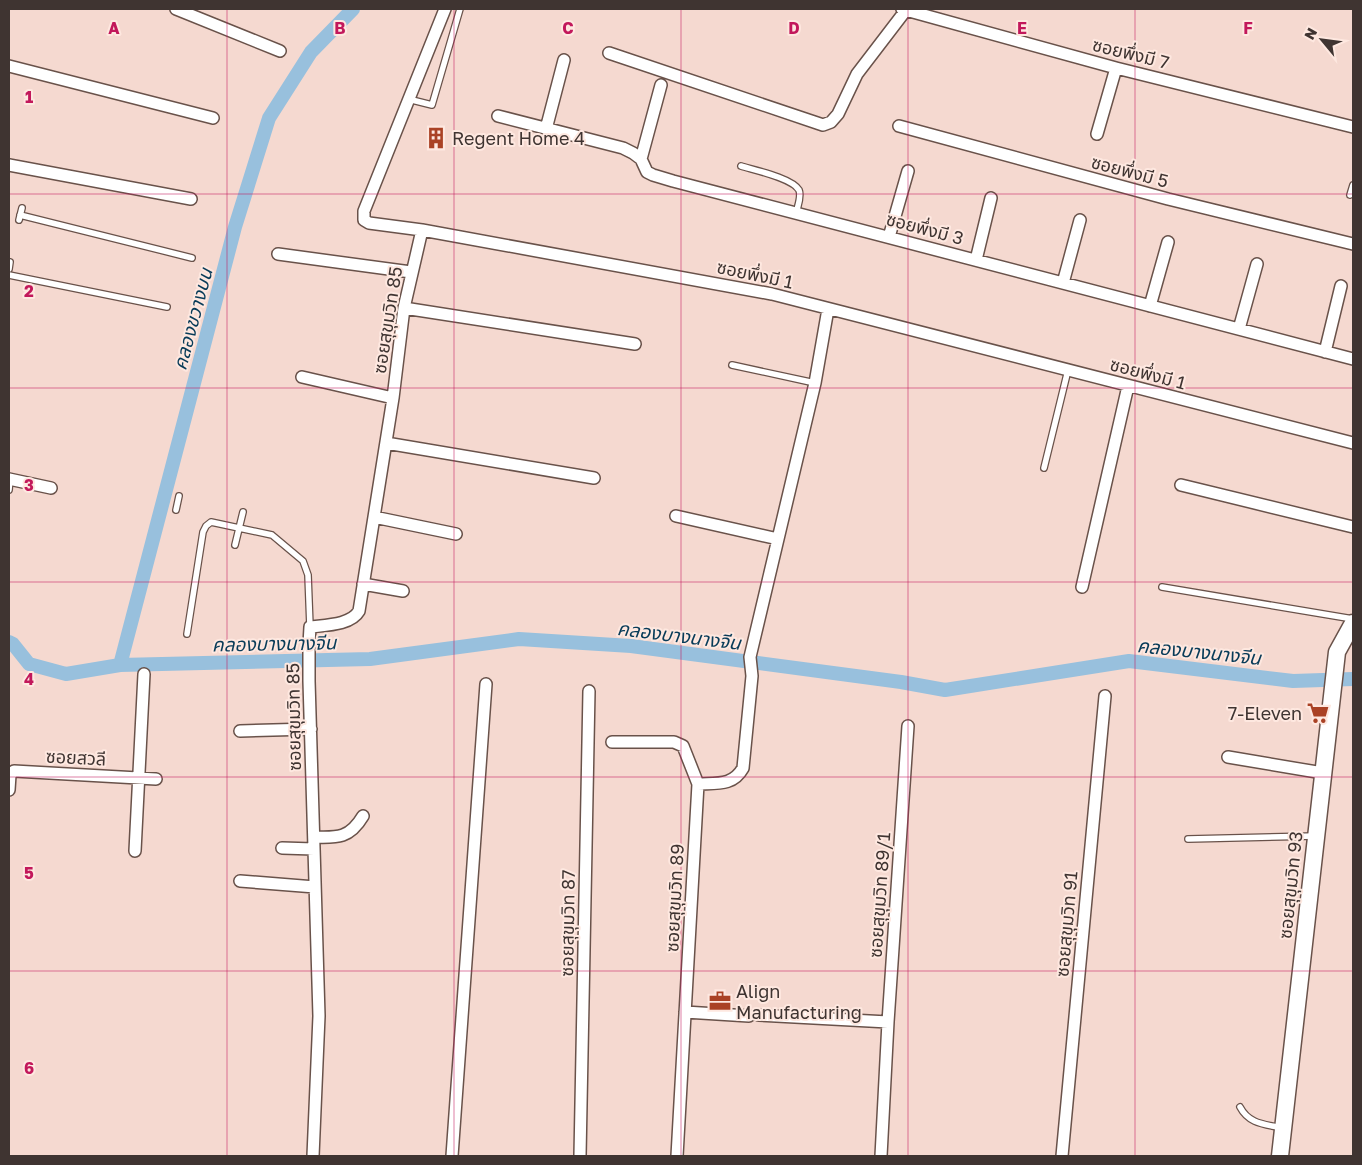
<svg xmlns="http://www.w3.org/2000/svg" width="1362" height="1165" font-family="'Golos Text','Noto Sans Thai',sans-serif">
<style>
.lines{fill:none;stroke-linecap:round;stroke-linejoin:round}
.canal{stroke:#98c0dd;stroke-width:14}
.lane-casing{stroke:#69524a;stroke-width:8}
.street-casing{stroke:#69524a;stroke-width:14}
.secondary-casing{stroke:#69524a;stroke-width:19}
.lane{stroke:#fff;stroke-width:5.5}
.street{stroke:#fff;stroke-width:11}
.secondary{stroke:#fff;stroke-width:16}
.grid{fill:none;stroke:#c2185b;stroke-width:1;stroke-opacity:0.55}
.labels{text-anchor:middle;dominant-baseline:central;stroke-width:4;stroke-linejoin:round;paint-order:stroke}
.street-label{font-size:18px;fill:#3f3431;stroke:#fee8e0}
.poi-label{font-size:18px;fill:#3f3431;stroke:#fee8e0;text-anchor:start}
.water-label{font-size:19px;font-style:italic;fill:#083b58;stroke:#fee8e0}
.grid-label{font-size:16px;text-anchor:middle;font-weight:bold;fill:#c2185b;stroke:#fee8e0;stroke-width:4;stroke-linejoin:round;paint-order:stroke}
</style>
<rect width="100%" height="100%" fill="#f5d9d0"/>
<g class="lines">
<!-- canal -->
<path class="canal" d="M9 642 13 644 29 664 66 674 120 665 370 659 519 639 631 646 901 682 945 690 1129 661 1293 681 1353 679
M120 665 235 227 269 118 311 52 353 9"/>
<!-- lane casing -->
<g class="lane-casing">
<path id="lane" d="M408 99 432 105 460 9
M741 166C754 170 792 178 799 190 802 197 797 207 796 214
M1350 195 1353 185
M20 215 192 258
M19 220 22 208
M9 269 10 262
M9 275 167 307
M732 365 815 383
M1044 468 1068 370
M9 490 10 479
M176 510 179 496
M235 545 243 512
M1162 587 1353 619
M187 634 203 532 206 526 211 522 272 535 303 561 308 575 310 627
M1188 839 1316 836
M1240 1107C1249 1124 1264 1124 1282 1128"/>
</g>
<!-- street casing -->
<g class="street-casing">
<path id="street" d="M176 9 280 51
M445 9 364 211V220L369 223 422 230 772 294 1353 443
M902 9 1116 68 1353 127
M609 53 823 125 831 122 838 114 857 74 906 10
M9 66 213 118
M498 116 623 148 633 153 641 159 647 172 653 175 673 181 1353 359
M899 126 1168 199 1353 244
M546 129 564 60
M1097 134 1116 68
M641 159 661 85
M9 165 191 199
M889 237 908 171
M278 254 411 272
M976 260 991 198
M1063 283 1080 220
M1150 306 1168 242
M404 308 635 344
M1239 329 1257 264
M1325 352 1341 286
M302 377 393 398
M386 443 594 478
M9 479 51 488
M1181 485 1353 527
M676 516 778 539
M374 517 456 534
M363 584 403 591
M1082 587 1128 386
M240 731 311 729
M612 742H674L683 746 698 784
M1228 757 1323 773
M9 790 10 775 14 771 156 779
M314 837C338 838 350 838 363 816
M282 848 314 849
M135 851 144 674
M240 881 315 887
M685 1012 749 1016
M759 1015 888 1022
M313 1156 319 1016 309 681V644L310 627C326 625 351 625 359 611L393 398 404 308 422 230
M452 1156 486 684
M580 1156 589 691
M677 1156 698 784C717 783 733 786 743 768L752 676 750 657 815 383 828 309
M881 1156 888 1022 908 726
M1062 1156 1105 696"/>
</g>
<!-- secondary casing -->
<g class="secondary-casing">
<path id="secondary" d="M1280 1156 1337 652 1353 623"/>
</g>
<!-- lane -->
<use href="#lane" class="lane"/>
<!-- street -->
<use href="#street" class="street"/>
<!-- secondary -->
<use href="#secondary" class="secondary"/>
</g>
<!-- grid -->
<path class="grid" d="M227 9V1156M454 9V1156M681 9V1156M908 9V1156M1135 9V1156M9 194H1353M9 388H1353M9 582H1353M9 777H1353M9 971H1353"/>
<!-- icons -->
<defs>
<g id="building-bare" transform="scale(1.725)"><path d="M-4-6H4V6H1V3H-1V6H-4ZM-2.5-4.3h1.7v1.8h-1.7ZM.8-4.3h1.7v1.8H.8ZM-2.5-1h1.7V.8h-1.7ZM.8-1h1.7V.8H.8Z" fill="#aa4225" stroke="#fee8e0" stroke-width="2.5" paint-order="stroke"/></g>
<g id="supermarket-bare" transform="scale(1.725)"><path d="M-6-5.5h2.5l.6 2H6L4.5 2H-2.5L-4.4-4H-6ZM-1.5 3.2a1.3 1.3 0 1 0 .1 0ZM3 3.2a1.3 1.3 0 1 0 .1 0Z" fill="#aa4225" stroke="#fee8e0" stroke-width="2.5" paint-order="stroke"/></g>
<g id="office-bare" transform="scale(1.725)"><path d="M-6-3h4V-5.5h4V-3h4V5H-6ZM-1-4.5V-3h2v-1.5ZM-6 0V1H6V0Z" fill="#aa4225" stroke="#fee8e0" stroke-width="2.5" paint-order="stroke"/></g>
</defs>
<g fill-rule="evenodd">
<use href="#building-bare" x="436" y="138"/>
<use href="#supermarket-bare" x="1318" y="713"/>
<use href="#office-bare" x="720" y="1001"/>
</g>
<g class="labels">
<!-- street labels -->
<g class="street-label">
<text transform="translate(1131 53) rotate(14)">ซอยพึ่งมี 7</text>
<text transform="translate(1130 171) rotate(15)">ซอยพึ่งมี 5</text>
<text transform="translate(925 228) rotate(15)">ซอยพึ่งมี 3</text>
<text transform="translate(755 274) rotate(12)">ซอยพึ่งมี 1</text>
<text transform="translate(387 320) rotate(-81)">ซอยสุขุมวิท 85</text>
<text transform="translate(1148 373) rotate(15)">ซอยพึ่งมี 1</text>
<text transform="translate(293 717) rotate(-91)">ซอยสุขุมวิท 85</text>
<text transform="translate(76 757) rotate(3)">ซอยสวลี</text>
<text transform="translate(1290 885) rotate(-84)">ซอยสุขุมวิท 93</text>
<text transform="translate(879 895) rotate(-86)">ซอยสุขุมวิท 89/1</text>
<text transform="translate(674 898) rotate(-87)">ซอยสุขุมวิท 89</text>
<text transform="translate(567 923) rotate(-89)">ซอยสุขุมวิท 87</text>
<text transform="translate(1066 924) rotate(-85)">ซอยสุขุมวิท 91</text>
</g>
<!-- poi labels -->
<g class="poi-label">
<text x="452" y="138">Regent Home 4</text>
<text x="1302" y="713" text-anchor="end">7-Eleven</text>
<text x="736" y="991">Align<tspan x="736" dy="21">Manufacturing</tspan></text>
</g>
<!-- water labels -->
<g class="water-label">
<text transform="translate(192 319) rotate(-75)">คลองขวางบน</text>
<text transform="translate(679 635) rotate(7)">คลองบางนางจีน</text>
<text transform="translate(274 643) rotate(-1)">คลองบางนางจีน</text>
<text transform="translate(1199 651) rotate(6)">คลองบางนางจีน</text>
</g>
</g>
<g class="grid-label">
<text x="114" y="34">A</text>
<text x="340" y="34">B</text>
<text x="568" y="34">C</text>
<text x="794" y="34">D</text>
<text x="1022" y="34">E</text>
<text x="1248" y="34">F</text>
<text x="29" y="103">1</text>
<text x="29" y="297">2</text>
<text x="29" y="491">3</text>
<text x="29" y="685">4</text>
<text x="29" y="879">5</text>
<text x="29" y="1074">6</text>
</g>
<!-- border -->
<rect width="1362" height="1165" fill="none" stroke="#3f3431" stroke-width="20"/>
<!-- north arrow -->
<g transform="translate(1322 40) rotate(299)" stroke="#fee8e0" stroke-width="4" paint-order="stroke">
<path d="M0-4L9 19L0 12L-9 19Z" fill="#3f3431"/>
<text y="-8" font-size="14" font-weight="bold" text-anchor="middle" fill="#3f3431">N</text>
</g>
</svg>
